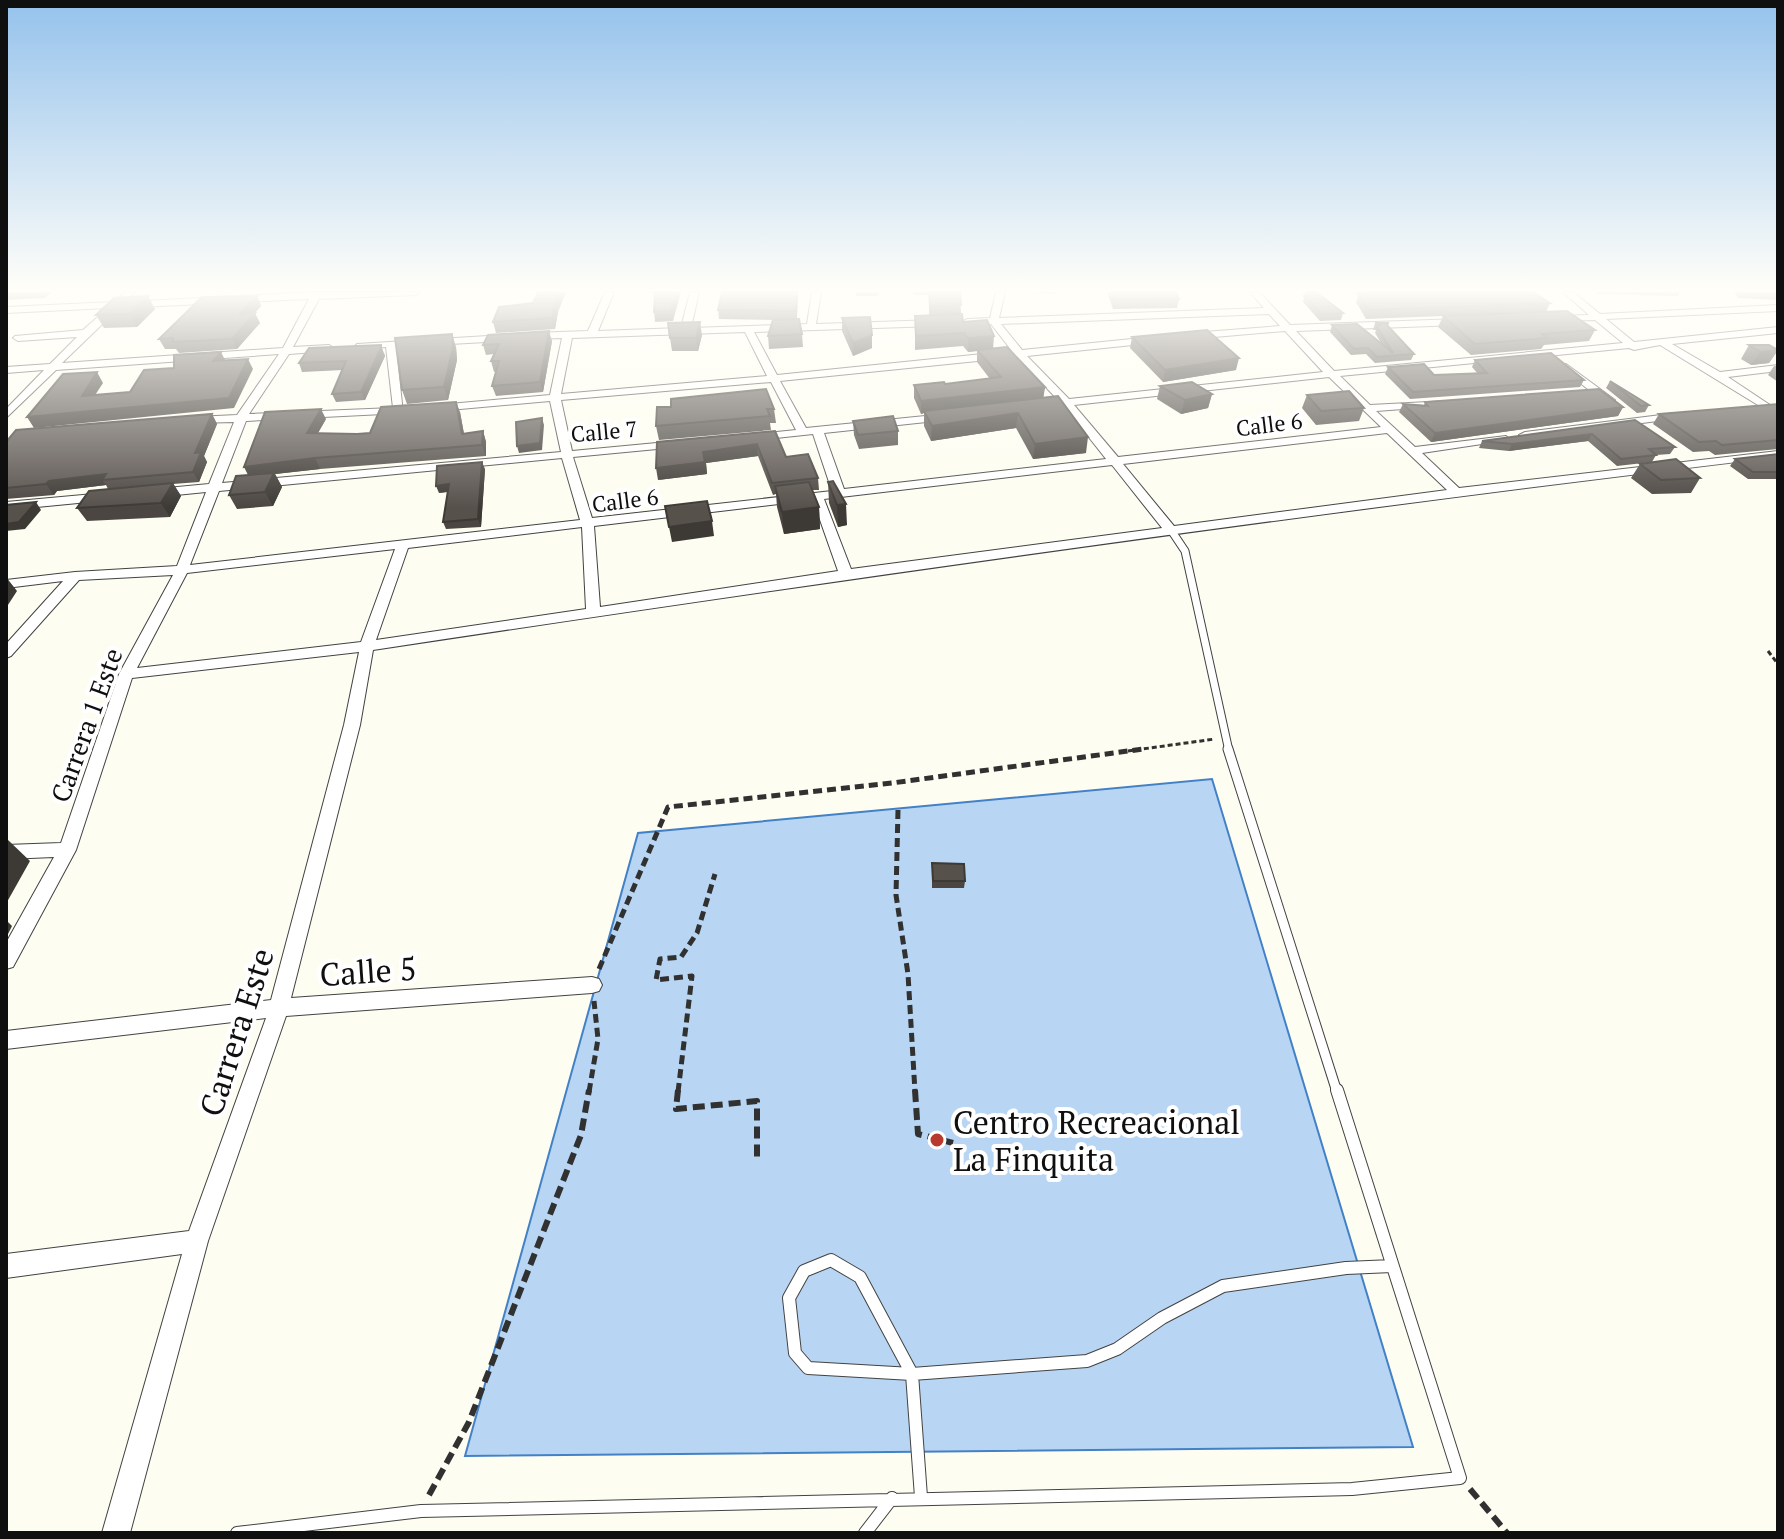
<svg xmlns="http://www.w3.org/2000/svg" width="1784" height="1539" font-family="'PT Serif',serif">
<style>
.water{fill:#b8d6f3;stroke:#4381c7;stroke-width:2}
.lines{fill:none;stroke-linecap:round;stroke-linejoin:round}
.lane-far2-casing{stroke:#424242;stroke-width:9}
.lane-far1-casing{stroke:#424242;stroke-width:11}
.lane-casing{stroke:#424242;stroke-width:14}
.street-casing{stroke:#424242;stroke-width:2}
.path-far2{stroke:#313131;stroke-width:3;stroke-dasharray:5 3;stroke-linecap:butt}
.path-far1{stroke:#313131;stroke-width:5;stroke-dasharray:9 5;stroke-linecap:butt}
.path{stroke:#313131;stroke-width:6;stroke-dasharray:12 6;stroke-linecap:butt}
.lane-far2{stroke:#fff;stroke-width:7}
.lane-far1{stroke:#fff;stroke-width:9}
.lane{stroke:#fff;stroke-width:12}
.street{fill:#fff;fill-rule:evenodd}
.wall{fill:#4b4641}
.shaded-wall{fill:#3d3935}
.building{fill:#57514c;stroke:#3d3935;stroke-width:2}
.poi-dot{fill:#b8392d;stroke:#fff;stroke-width:3}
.labels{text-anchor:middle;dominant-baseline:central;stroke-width:8;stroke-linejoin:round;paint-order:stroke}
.far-street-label{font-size:22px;fill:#0f0f0f;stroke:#fff}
.street-label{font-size:26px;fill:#0f0f0f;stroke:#fff}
.near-street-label{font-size:32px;fill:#0f0f0f;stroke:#fff}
.near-poi-label{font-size:32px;fill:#0f0f0f;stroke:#fff;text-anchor:start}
</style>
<rect width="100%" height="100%" fill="#fefdf1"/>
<!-- water -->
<path class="water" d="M1212 779 1413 1447 465 1456 638 833Z"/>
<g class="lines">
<!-- lane-far2 casing -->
<g class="lane-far2-casing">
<path id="lane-far2" d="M1171 530 1185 551 1229 751"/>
</g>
<!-- lane-far1 casing -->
<g class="lane-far1-casing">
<path id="lane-far1" d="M1228 749 1337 1092"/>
</g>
<!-- lane casing -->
<g class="lane-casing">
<path id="lane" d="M831 1260 860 1277 912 1374 808 1368 795 1353 789 1298 804 1271Z
M912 1374 921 1497
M912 1374 1087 1361 1117 1349 1162 1318 1223 1286 1346 1268 1392 1266
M237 1533 421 1511 1352 1489 1460 1478 1337 1090
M865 1533 892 1498"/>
</g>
<!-- street casing -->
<g class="street-casing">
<path id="street" d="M125 292H135L125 302 313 292H420L416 295 319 299 293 347 329 345 334 348 329 351 289 354 249 414 393 408 386 347 360 349 355 346 357 344 504 335 509 338 504 341 396 347 403 413 246 421 222 483 561 452 550 401 438 411 433 408 438 405 550 395 562 338 532 339 527 336 532 333 588 331 605 292H614L598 331 681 328 690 292H699L691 328 807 324 812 292H821L816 324 936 320 941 323 936 326 754 332 777 375 1012 351 991 324 967 325 962 322 967 319 990 318 996 292H1005L999 318 1264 308 1250 292H1259L1290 325 1459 319 1464 322 1459 325 1296 331 1334 371 1623 343 1595 320 1556 321 1554 319 1559 316 1589 315 1563 292H1573L1600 314 1778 305V311L1606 319 1634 342 1778 327V333L1672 344 1720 372 1778 365V371L1728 377 1770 405V409L1766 410 1660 345 1634 350 1629 348 1340 376 1370 405 1448 401V405L1444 406 1376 411 1415 447 1506 436 1508 438 1502 441 1422 453 1459 488 1778 451V457C1309 513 841 579 373 650L360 725 291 998 592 977 599 979 602 985 599 991 592 993 286 1016 208 1241 130 1533H102L182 1254 6 1278V1254L189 1231 266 1018 6 1049V1031L271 1000 344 725 359 652 132 678 76 850 13 967 6 969V943L54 857 6 859V845L61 843 119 674 173 575 79 580 11 656 6 658V644L63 581 6 588V580L75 572 177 566 206 492 156 497 150 493 156 489 209 484 234 422 195 423 190 420 195 417 237 415 279 354 56 370 6 418V409L44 370 6 373V367L50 364 77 337 18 341 13 338 15 336 83 330 108 308 6 313V307L114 302ZM309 299 283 348 62 363 119 308ZM1269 314 1280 326 1191 333 1186 336 1191 339 1285 331 1323 372 1069 399 1027 356 1152 343 1157 340 1152 337 1022 350 1001 324ZM745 332 767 376 561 394 572 338ZM1017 357 1058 400 1039 403V407L1064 406 1106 459 844 489 824 433 945 420 950 417 945 414 806 428 780 381ZM1329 377 1381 427 1118 457 1074 405ZM771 382 796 430 757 434 751 437 757 440 813 434 832 491 592 518 573 457 678 447 684 444 678 441 572 451 561 400ZM1387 433 1447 490 1174 526 1123 464ZM562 458 580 520 190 565 219 491ZM1112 465 1162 528 851 569 824 499ZM813 500 838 571 600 607 594 526ZM582 527 586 609 376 640 408 548ZM395 549 361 642 137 668 187 573Z
M1566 364 1615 400V404H1607L1562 369V365Z
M1677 413 1682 416 1681 418 1525 438 1519 435 1525 432Z
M105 493 109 494V500L6 510V502Z"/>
</g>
<!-- path-far2 -->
<path class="path-far2" d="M1768 651 1778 664
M1128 751 1215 739"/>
<!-- path-far1 -->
<path class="path-far1" d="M898 810 896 895 908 974 915 1092
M599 969 668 807 892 783 1143 749
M589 1092 598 1039 594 1001
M678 1092 692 976 656 980 660 959 681 957 697 933 715 874"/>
<!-- path -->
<path class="path" d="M678 1090 676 1109 757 1101V1158
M915 1090 918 1134 953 1143
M1470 1489 1507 1533
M429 1495 469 1422 581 1135 589 1090"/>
<!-- lane-far2 -->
<use href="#lane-far2" class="lane-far2"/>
<!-- lane-far1 -->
<use href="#lane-far1" class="lane-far1"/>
<!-- lane -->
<use href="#lane" class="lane"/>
<!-- street -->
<use href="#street" class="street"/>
</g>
<!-- wall -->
<path class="wall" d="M6 292H51L45 298 6 300Z
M722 292H798L797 319 802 334 803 347 769 349 768 336 779 320 719 319 718 310Z
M856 292H879L878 296H856Z
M913 292H960L961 314 963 322 993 348 1045 387 1043 397 1086 453 1033 459 1016 428 931 441 924 426V413L921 414 914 398V385L945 384 990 379 977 362V351L968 352 963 346 915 350V316L929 315V295H913Z
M1031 292H1056L1055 294Z
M1107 292H1176L1179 299 1177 308 1113 309Z
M1356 292H1533L1550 303 1546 312 1366 319 1356 302 1358 296Z
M1596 292H1680L1678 296 1597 294Z
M1734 292H1778V300L1738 298Z
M257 296 261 306 254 313 260 323 237 349 179 353 176 349H165L159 339Z
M1304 296 1343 313 1341 320 1320 321 1303 302Z
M155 309 137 327 104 328 96 315Z
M558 312 555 329 496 333 493 322Z
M1443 316 1595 330 1589 341 1544 345 1541 349 1471 355 1438 327Z
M842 318 872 348 853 356 842 331Z
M1375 323H1389L1388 326 1414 354 1411 360 1375 363 1366 354 1351 355 1330 332 1332 325 1381 343 1375 333 1376 330H1373Z
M702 335 698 351H672L670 338Z
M1132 337 1236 370 1163 382 1130 348Z
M552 341 543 392 496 396 492 386 496 371 494 372 491 361 494 354 486 355 483 345Z
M1749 345 1778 350 1769 363 1751 365 1741 359Z
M456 347 457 360 448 400 407 404 402 390Z
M384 353 385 356 365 400 336 402 332 394 343 370 302 372 299 363Z
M1475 360 1584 380 1580 387 1410 399 1385 374 1388 367 1434 375 1478 374 1472 367Z
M1778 365V382L1768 375 1774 366Z
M1610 381 1649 405 1645 412 1637 413 1606 388Z
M1160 386 1212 394 1208 408 1181 414 1157 399Z
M1307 395 1364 408 1359 421 1316 425 1302 408Z
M1425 402 1623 407 1618 416 1431 442 1399 412 1403 404 1424 405Z
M1778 404V449L1715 455 1709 451 1693 452 1653 424 1659 414Z
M774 409 776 423H770L771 430 659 440 656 426Z
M460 412 464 434 483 431 486 442V456L320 469 275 474 282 487 273 506 237 509 229 495 248 475 326 419 318 433 357 434 370 433Z
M212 414 217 424 204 456 207 462 199 482 173 484 181 496 170 517 87 521 77 508 108 489 106 485 57 491 54 495 6 499V442Z
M1635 420 1675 447 1670 454 1656 455 1652 462 1617 466 1588 441 1509 451 1479 448 1482 441Z
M853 421 898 431V445L859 449 854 435Z
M775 431 786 457 818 478 819 490H812L819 507 820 529 784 534 777 507 776 494 773 495 758 456 706 463 707 474 658 480Z
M1778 454V479H1748L1730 466 1735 459Z
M1640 464 1700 478 1691 493 1652 494 1631 478Z
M485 469 481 527 446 529 443 522 448 492 439 493Z
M828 482 847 525 838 527 829 503Z
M932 863 965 881 964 888H932Z"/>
<!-- shaded-wall -->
<path class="shaded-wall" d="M41 292H51L45 298Z
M558 292H566L558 312 555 329 552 318 555 301Z
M677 292H681L673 321 655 322 654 312Z
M148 296 155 309 137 327 130 314Z
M257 296 261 306 245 324 240 314Z
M255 313 260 323 237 349 232 339Z
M700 322 702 335 698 351 696 338Z
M549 331 552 341 543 392 540 382Z
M452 334 456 347 457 360 448 400 444 387Z
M872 335V348L853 356V343Z
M994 336 993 349 968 352V338Z
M381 345 385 356 365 400 361 392Z
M1778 350 1769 363 1751 365 1760 352Z
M221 352 226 362 213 361Z
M1239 358 1236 370 1163 382 1165 370Z
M248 359 253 369 234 408 34 428 27 417 229 398Z
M97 372 103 383 88 406 82 396Z
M1045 387 1043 400 924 411V413L921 414V401Z
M1212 394 1208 408 1181 414 1185 400Z
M456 402 460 412 466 445 462 434Z
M1623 407 1618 416 1431 442 1435 433Z
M321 409 326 419 312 443 307 433Z
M1018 413 1016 428 931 441 932 426Z
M212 414 217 424 204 456 207 462 199 482 193 472 195 453Z
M542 418 544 425 542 450 519 453 517 446Z
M483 431 486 442V456L482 445Z
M1592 434 1588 441 1509 451 1512 444Z
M1088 437 1086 453 1033 459 1035 444Z
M757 444 758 456 706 463 707 474 658 480 656 468 703 452Z
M315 458 320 469 275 474 282 487 273 506 265 492 249 477 244 467Z
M482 462 485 469 481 527 478 519Z
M106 474 102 480 106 485 57 491 54 495 46 484 49 481Z
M173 483 181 496 170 517 161 503Z
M449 484 452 491 439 493 436 486Z
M36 502 41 510 25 529 6 531V524Z
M846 504 847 525 838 527 837 505Z
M819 507 820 529 784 534 782 512Z
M712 521 714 536 672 542 669 527Z
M6 577 17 591 6 608Z
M8 840 30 861 7 902 6 901V842Z
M6 920 12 926 6 938Z"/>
<!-- building -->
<path class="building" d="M538 292H558L555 301 552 318 493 322 499 307 533 303Z
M652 292H677L671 311 654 312 655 293Z
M722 292H797L796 311 718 310Z
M929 292H960L961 305 930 306Z
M1112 292H1176L1179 299 1114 300Z
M1307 292H1316L1343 313 1322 314 1304 296Z
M1364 292H1533L1550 303 1369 310 1359 294H1365Z
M148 296 130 314 96 315 114 298Z
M257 296 240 314 255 313 232 339 173 342V338L159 339 202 297Z
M1567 311 1595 330 1542 334 1547 338 1475 344 1443 316Z
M962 314 963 322 987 320 994 336 968 338 964 333 916 336 915 316Z
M870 317 872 335 853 343 842 318Z
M799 319 802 334 768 336 773 320Z
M700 322 696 338H670L668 323Z
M1375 323H1389H1385L1414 354 1377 357 1368 348 1354 349 1332 325 1357 324 1393 353 1377 327 1381 324Z
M1207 330 1239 358 1165 370 1132 337Z
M549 331 540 382 492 386 499 361H491L499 344 483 345 488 335Z
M452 334 453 347 444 387 402 390 395 338Z
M381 345V348L361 392 332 394 346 361 299 363 309 348Z
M1749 345H1769L1778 350 1760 352Z
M1007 347 1045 387 921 401 914 385 944 382 945 384 1001 377 977 350Z
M221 352 213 361 248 359 229 398 27 417 63 374 97 372 82 396 130 392 144 370 174 368V355Z
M1551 353 1584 380 1413 392 1388 367 1424 364 1434 375 1487 373 1475 360Z
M1610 381 1649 405 1641 406Z
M1192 382 1212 394 1185 400 1160 386Z
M766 389 774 409H767L770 416 656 426 657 407H671V399Z
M1599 389 1623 407 1435 433 1403 404 1428 406 1425 402Z
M1349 391 1364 408 1321 411 1307 395Z
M1058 396 1088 437 1035 444 1018 413 932 426 924 411Z
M456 402 462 434 483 431 482 445 315 458 244 467 265 412 321 409 307 433 357 434 370 433 381 407Z
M1778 404V440L1722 445 1716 441 1699 442 1659 414Z
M212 414 195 453 201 452 193 472 102 480 106 474 49 481 46 484 6 488V442L16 430Z
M893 416 898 431 858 435 853 421Z
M542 418 540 443 517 446 516 422Z
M1635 420 1675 447 1649 449 1656 455 1621 459 1592 434 1512 444 1482 441Z
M775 431 786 457 808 454 818 478 772 483 757 444 703 452 705 462 656 468 657 442Z
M1778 454V472H1753L1735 459Z
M1676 459 1700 478 1661 480 1640 464Z
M482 462 478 519 443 522 449 484 436 486 437 466Z
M274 473 265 492 229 495 236 476Z
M833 481 846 504 837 505 828 482Z
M809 482 819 507 782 512 775 486Z
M173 483 161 503 77 508 89 491Z
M707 501 712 521 669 527 665 506Z
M36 502 19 522 6 524V505Z
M932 863 964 864 965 881H933Z"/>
<!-- sky -->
<linearGradient id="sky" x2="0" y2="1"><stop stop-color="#95c2ec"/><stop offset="0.57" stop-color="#fffef9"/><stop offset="1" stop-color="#fffef9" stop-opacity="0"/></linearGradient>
<rect width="1784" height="508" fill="url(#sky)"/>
<!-- markers -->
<circle class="poi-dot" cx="937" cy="1140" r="8"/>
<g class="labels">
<!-- far-street labels -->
<g class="far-street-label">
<text transform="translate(1269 424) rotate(-7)">Calle 6</text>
<text transform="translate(604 431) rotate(-5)">Calle 7</text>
<text transform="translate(625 500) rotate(-7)">Calle 6</text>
</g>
<!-- street labels -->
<g class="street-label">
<text transform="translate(86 725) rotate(-70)">Carrera 1 Este</text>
</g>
<!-- near-street labels -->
<g class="near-street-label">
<text transform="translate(368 971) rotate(-4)">Calle 5</text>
<text transform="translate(236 1032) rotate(-72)">Carrera Este</text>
</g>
<!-- near-poi labels -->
<g class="near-poi-label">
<text x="953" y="1122">Centro Recreacional<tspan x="953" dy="37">La Finquita</tspan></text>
</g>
</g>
<!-- border -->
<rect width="1784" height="1539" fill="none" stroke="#0f0f0f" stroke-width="16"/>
</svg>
